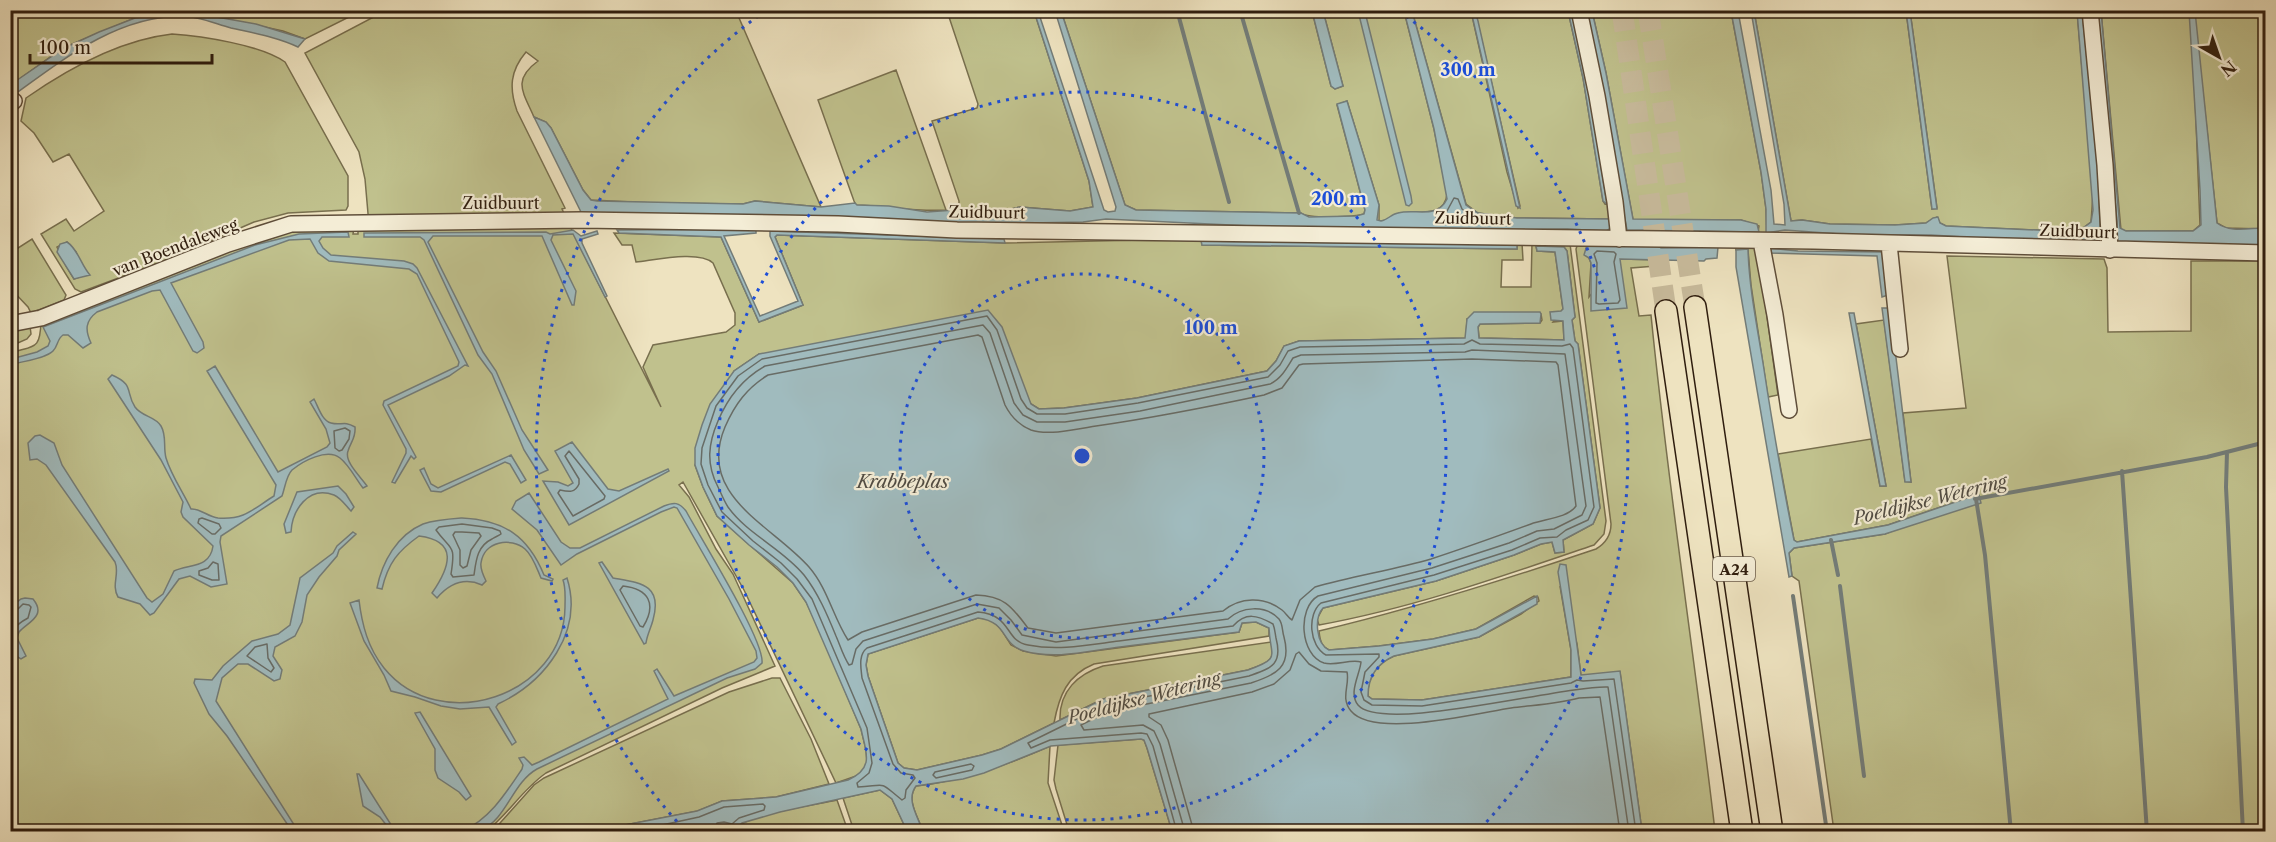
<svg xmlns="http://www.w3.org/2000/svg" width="2276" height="842" font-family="'Libre Caslon Text',serif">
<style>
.green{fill:#c0c18d;stroke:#786f4e;stroke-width:1.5;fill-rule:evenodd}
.water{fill:#a0bbbe;stroke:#737c78;stroke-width:1.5;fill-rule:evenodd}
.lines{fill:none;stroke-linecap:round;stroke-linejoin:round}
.shore{stroke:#686c66;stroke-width:1.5}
.stream{stroke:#737c78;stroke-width:4}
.highway-tunnel{stroke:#c8bb9c;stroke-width:21;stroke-dasharray:21 10;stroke-linecap:butt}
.minor-casing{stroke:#5f4e3a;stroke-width:18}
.highway-casing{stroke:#2f1d0e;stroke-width:24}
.minor{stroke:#f4edd6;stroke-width:15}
.highway{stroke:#eee3c0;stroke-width:21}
.ring{fill:none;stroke:#1d4ed8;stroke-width:3;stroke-dasharray:3 6}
.labels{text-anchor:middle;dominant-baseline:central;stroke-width:4.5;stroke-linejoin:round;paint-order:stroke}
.shield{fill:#f4edd6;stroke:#6a5b4a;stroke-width:1.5}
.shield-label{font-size:15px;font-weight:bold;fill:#2f1d0e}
.street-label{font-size:16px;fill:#2f1d0e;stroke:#f4edd6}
.water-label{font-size:18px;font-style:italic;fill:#514c43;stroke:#f4edd6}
.centre{fill:#1d4ed8;stroke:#f4edd6;stroke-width:3}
.ring-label{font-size:18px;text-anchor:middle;font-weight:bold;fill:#1d4ed8;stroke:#f4edd6;stroke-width:4.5;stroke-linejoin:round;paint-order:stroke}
</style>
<rect width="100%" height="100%" fill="#eee3c0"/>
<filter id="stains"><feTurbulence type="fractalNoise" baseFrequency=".00333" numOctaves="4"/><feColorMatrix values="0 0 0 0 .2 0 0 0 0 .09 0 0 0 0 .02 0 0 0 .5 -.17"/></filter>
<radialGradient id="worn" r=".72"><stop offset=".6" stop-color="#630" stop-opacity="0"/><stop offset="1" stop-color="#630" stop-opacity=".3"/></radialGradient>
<!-- green -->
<path class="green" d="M11 11H361L305 39 283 31 203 14 183 11 170 12 135 18 63 48 11 85Z
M385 11H736L821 207 755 201 743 204 653 203 591 200 583 190 551 128 546 122 534 117C523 92 512 80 538 61L526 52C510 71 509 88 517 111L565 208 562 209 575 237 661 407 643 367 653 345 726 332 735 325V313L713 263C699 250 655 260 636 262L632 245H622L614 233 721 237 759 322 803 305 775 237 777 235 1005 243 1144 240 1522 243 1523 260H1502L1501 287H1531L1532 243 1570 244 1606 521 1604 534 1594 545C1503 576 1413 608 1319 625L1317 619 1323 608 1436 581 1514 555 1541 544 1552 542 1555 553 1564 552 1563 540 1593 524 1600 508 1578 344 1575 341 1572 320 1575 317 1567 251 1564 247 1536 246 1537 251 1555 252 1563 309 1553 322 1563 321 1564 340 1479 338 1478 327 1480 324 1540 323 1542 320 1541 314 1467 319 1466 338 1299 341 1284 346 1276 361 1267 371 1137 398 1064 408 1039 409 1031 404 1026 397 759 354 734 371 695 465 703 487 717 516 793 583 806 602 819 629 861 729 866 750 867 762 864 769 859 775 836 783 744 590 683 482 679 485 689 497 716 549 733 574 775 666 722 688 546 773C523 789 509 813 487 831H11V353C35 345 40 350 41 322L286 230 354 227 353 234H358V229L369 225 365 179 359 152 305 53ZM1202 241 1517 245V249L1202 245Z
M947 11H1034L1089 181 1093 207 1070 211 1020 207 1002 211 959 210V201L932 121 977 108 978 104Z
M1061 11H1312L1331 86 1335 89 1343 86 1323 11H1404L1434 129 1447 194C1445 218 1416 211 1400 213 1391 214 1388 222 1379 221V205L1347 101 1337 105 1365 210 1364 214C1354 217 1309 219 1301 213L1136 210 1125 205Z
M1412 11H1471L1507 172 1518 208 1520 206 1475 11H1568L1583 78 1603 201 1605 204 1608 203 1611 233 1400 229H1567L1606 231 1609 219 1517 218 1478 213 1466 204Z
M1592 11H1731L1761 172 1766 209 1767 232H1778V237L1624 232 1617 201 1627 230 1758 232 1759 226 1741 220H1633L1606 73Z
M1754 11H1906L1932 209 1937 208 1910 11H2077L2093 194 2091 222 2083 228 2057 231 1946 226 1940 223 1937 217 1926 223 1895 225 1830 224 1802 220 1791 221Z
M2101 11H2265V229L2226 228 2217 223 2201 75 2194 69 2200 225 2193 231H2126L2121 230Z
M172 34C202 36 261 45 285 62L348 176V206L346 210 288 213 254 222 164 261 81 292 75 289 41 234 66 219 74 231 104 211 69 154 53 162 34 133 21 121 26 98C69 68 119 40 172 34ZM67 242 76 252 85 275 74 279 66 266 57 247Z
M896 70 946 210C917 212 886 206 856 205L854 201 818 100Z
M32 239 66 295 64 300 31 313 28 307 11 289 10 245 15 250Z
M1578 243 1661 246V248L1589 258 1591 263 1589 297 1620 259 1662 260 1656 266 1631 268 1639 316 1651 315C1668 487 1695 659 1715 831H1642L1620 672 1581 676 1577 644 1560 586 1571 650V677L1422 700 1372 699 1368 696C1367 678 1376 664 1394 656L1479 637 1521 614 1539 601 1538 597 1534 596 1476 629 1433 639 1379 646 1329 650C1321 646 1320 640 1319 631 1413 609 1504 580 1596 549 1606 543 1611 535 1611 524L1576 249Z
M1757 245 1778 395 1768 397 1751 285 1748 250H1736L1735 246Z
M1947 256 2104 259 2107 268 2108 332 2191 331V261H2265V831H1834L1799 581 1792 576 1789 553 1794 548 1885 534 1976 495 1888 525 1797 542 1794 540 1778 454 1871 439 1880 486H1886L1856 324 1884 320 1905 481 1911 482 1903 413 1966 408Z
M30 326 31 334 27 339 11 346V329Z
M978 618 991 619 1001 629 1011 645 1023 651 1056 656 1239 632 1242 623 1256 622 1269 628V636L1094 664C1067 675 1059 696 1054 723L1001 749 982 755 917 770 904 768 898 763 868 676 866 665 868 654Z
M1271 642C1278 662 1264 664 1248 670L1103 699 1060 720C1059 691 1078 674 1103 666Z
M772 678H780L781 680 811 739 829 784 776 797 722 801 698 811 594 831 492 832 534 785 544 778 729 692Z
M1141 739 1144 740 1147 748 1172 831H1069L1056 789 1054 780 1058 745Z
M1050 746 1048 783 1064 831H916L922 829C917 815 906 799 916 786 963 781 1007 765 1050 746Z
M880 790 892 799 907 831H854L843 798Z
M837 800 848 831 738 832 737 828C749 814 816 805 837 800Z"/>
<!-- water -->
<path class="water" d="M183 11 256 24 305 39 298 47C277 37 253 33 231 28 216 24 198 16 182 16 116 16 61 61 11 97L10 85 64 48 99 32 135 18Z
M1034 11H1038L1104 210 1108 212 1115 211 1116 207 1055 11H1061L1125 205 1136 210 1301 213 1309 217 1356 216 1364 214 1365 210 1337 104 1347 101 1379 205 1377 220 1381 221C1388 220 1391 214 1398 213 1415 208 1437 220 1447 199L1434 129 1404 11H1412L1466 205 1478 213 1517 218 1609 219 1612 227 1606 231 1567 229 1500 230 1434 228 1332 230 1106 219 1083 222 982 224 582 214 534 117 546 122 551 128 583 190 591 200 597 201 743 204 755 201 821 207 855 203 857 205 889 206 927 212 968 209 1002 211 1020 207 1070 211 1093 207 1089 181Z
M1312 11H1323L1343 86 1335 89 1331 86Z
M1358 11H1365L1366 16 1411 196 1412 203 1409 206 1406 205Z
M1471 11H1475L1478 21 1520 208 1516 206Z
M1568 11H1573L1589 91 1607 204 1603 201 1583 78Z
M1584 11H1592L1606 73 1633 219 1741 220 1757 224 1759 232 1627 230Z
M1731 11H1738L1771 190 1774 224 1785 225 1784 204 1751 11H1754L1791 221 1802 220 1830 224 1895 225 1926 223 1933 218 1938 217 1940 223 1946 226 2057 231 2083 228 2091 222 2093 210 2077 11H2082L2098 167 2100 226 2101 229 2114 232 2117 229V222L2098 11H2101L2120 228 2126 231H2193L2201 225 2200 190 2189 11H2195L2217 223C2230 233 2249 228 2264 228L2265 245 2072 242 2045 239 2029 241 1931 235H1853L1785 230 1766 233V209L1761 172Z
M1906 11H1910L1937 209H1932Z
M756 229V233L724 236 760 316 798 301 770 236V231L1004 239 1005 243 777 235 775 237 803 305 759 322 721 237 619 233 617 230Z
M573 230 581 236 597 231 598 234 582 239V243L607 296 605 297 573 234 553 235 551 240 576 291 574 305H572L542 236H433L428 242 483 352 496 371 522 430 548 470 539 474 524 450 492 374 478 355 424 240 420 237H364V233L546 232 550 234Z
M348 232 349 237H322L319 241 323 248 331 255 404 261 413 264 417 268 468 366 465 365 449 376 388 405 416 457 414 459 411 456 395 483 392 482 406 453V449L383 405 384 401 458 366 459 362 417 274 409 269 329 261 318 253 310 239 289 240 171 283 203 342 204 348 197 353 193 351 160 290 152 291 97 312C85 321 85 330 91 343L83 348 68 335H63C57 339 58 346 53 351 45 359 22 361 11 365V359L37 352 48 346 50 341 43 327 255 245 299 234Z
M1201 241 1517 245V249L1202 245Z
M67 242C78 249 81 265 90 275L74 279 57 252 60 244Z
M1587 245 1658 246 1661 248 1718 247 1717 258 1706 259 1704 261 1620 259 1627 308 1591 311V263L1589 258 1584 255Z
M1536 246 1564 247 1567 251 1575 317 1572 320 1575 341 1578 344 1600 508 1593 524 1563 540 1564 552 1555 553 1552 542 1541 544 1514 555 1436 581 1323 608C1314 618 1316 644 1329 650L1379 646 1433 639 1476 629 1537 596V604L1479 637 1394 656C1376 664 1368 678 1368 696L1372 699 1422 700 1571 677V650L1558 572 1560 564 1566 565 1581 675 1620 671 1642 831H1172L1147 748 1144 740 1141 739 1051 746 984 773 963 779 916 786C906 799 917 815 922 829L907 831 892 799 880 790 780 812 742 823 737 828 738 831H730L724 828 706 832 594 831 697 811 722 801 776 797 848 780C875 768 866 752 861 729L806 602 793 583 777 567 749 545 717 516 703 487 695 465V448L702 425 710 404 734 371 759 354 988 310 1002 327 1031 404 1039 409 1064 408 1137 398 1267 371 1276 361 1284 346 1299 341 1465 338 1467 319 1474 312H1540L1541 314 1540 323 1480 324 1478 327 1479 338 1564 340 1563 321 1551 320 1550 312 1561 311 1563 309 1555 252 1537 251ZM978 618C1009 622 1000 644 1024 651 1055 660 1088 651 1120 647 1159 642 1199 637 1239 632L1242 623 1256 622 1269 628C1270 657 1282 658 1248 670L1103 699 1001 749 982 755 917 770 904 768 898 763 868 676 866 665 868 654Z
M1767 248 1798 251 1884 252 1888 295 1882 297 1877 256 1767 253Z
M1748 249C1749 287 1757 326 1763 363 1772 422 1782 481 1794 540L1797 542 1888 525 1976 495H1979L1981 503 1885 534 1794 548 1789 553 1792 576 1789 577 1736 267V250Z
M1882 308H1890L1911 482H1905Z
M1854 313 1856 324 1886 486H1880L1849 313Z
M215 366 278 472 327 447 330 443 326 429 310 402 314 399C318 406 322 421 331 423 342 426 343 420 355 427 356 438 351 441 348 451 344 462 361 477 367 486L363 488C356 479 349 465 340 458 327 448 303 461 292 470 286 476 285 488 282 496L221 536 220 542 227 584 211 587 190 576 179 579 154 613 150 615 140 604 118 597C111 585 120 573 115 562L46 465 37 459 30 460 28 443 35 436 40 435 54 443 62 465 147 598 152 602 163 594 174 571C190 564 210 568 213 546L183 517 181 512 183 502 161 460 108 379 112 375C135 385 125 392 135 407 142 417 155 416 161 426 167 436 163 447 166 458 171 475 183 492 191 509 200 508 208 517 218 518 245 520 253 509 274 496L276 485 207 371Z
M572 442 608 489 619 491 668 469 669 471 569 525 543 481 558 482 568 486 573 483 555 451Z
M511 455 526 480 521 483 510 464 505 462 441 492 431 491 420 470 424 468 431 484 438 488Z
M338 486 346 494 354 507 351 511C346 506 341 498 334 495 308 485 292 511 291 532L286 533 284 524 297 492Z
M529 493 561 542 570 548H580L664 506C674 502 679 502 686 511 700 537 765 641 762 663L755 669 727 678 537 769C512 783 507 819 481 830 476 833 468 832 462 831 489 820 506 793 522 769L523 765 519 758 524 757 532 765 539 762 668 699 654 671 657 669 674 696 754 662 757 658 756 651 729 599 677 508 674 507 661 512 577 554 561 565 537 530 512 509 516 501Z
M462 518C504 520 528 536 544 575L553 579 552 581 541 578C537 569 533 556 525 549 511 537 484 541 481 563 480 569 483 575 486 581L482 585C464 577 449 584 437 598L432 593C450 567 459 541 419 536 398 551 388 563 382 589L377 588C382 562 397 535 423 524 435 520 449 519 462 518Z
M353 532 356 534 339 550 337 556 319 577 307 595 302 622 295 636 275 647 273 656 282 670 280 679 274 681 248 664H238L222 678 216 701 298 831H292L227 736 209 714 194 683 195 679 212 680 223 666 252 641 278 634 290 625 300 578 333 553 337 546Z
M602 562 613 578C640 583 663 584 653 620 651 628 647 635 646 643L644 644 599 563Z
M567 578C584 632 545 682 498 704L496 707 516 742 512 745 489 707 460 709 441 706 415 697 391 691 384 675 364 641 350 603 359 600C362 625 368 648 384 668 440 737 564 696 565 607 565 598 566 588 563 580Z
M25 598 33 599C47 616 28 622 19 632L17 638 26 656 21 659 11 653V607L21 599Z
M420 712 471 796 466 800 459 792 438 778 435 770V749L416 715 415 713Z
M357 774H359L395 831H391L380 817 363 806Z"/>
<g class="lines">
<!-- shore -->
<path class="shore" d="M1454 198 1458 199 1462 209 1474 218V222L1436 221V217L1447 211Z
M1597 251 1614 252 1616 254 1614 262 1620 300 1618 303 1599 304 1596 303 1597 263 1594 254Z
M978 335 982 337 1005 405C1011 417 1019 425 1031 430 1048 436 1078 429 1096 426 1152 418 1208 407 1264 395L1282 388 1299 365 1303 364 1472 359 1556 362 1558 365 1576 506C1568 518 1544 519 1531 524 1498 536 1465 548 1431 559 1393 570 1353 576 1315 587L1300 600 1292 620C1288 618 1286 613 1282 610 1264 596 1240 597 1223 611L1056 633 1028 628C1012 607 1005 596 976 595L862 632 848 640C833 617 828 589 809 567 772 525 696 496 725 427 735 404 747 388 768 375Z
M345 428 350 431 349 439 342 450 339 451 335 448 334 431Z
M569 451 605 496 604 499 573 516 558 493 560 490C569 492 575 493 579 484V479L565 456Z
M202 518 219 524 221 528 215 534H212L198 523 199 519Z
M462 524 492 528 500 531 501 534C498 536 495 537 492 539 477 546 476 561 474 575L453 577 451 574C456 543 451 551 436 530L439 527Z
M462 532 479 533 481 536 471 550 467 566 463 568 460 565V550L453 535 455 532Z
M213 562 218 564 219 580H212L199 575V571L208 568Z
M623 586C649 589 657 604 643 627L640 626 620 590Z
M10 612 16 611 23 604 29 605 31 607 28 618C15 625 9 631 14 646L10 648
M267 644 268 658 274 668 271 672 247 656 255 647Z
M971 764 974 766 972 770 936 778 933 775 935 772Z
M630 832 699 817 724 807 763 804 765 806 764 810 739 818 732 824 724 822 717 823 713 832
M1177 832 1153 746 1147 734 1141 733 1050 740 1031 748 1028 743 1105 705 1249 676C1271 668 1283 665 1276 638 1275 633 1275 629 1273 624 1257 615 1246 612 1233 626 1195 631 1157 636 1119 641 1088 645 1059 651 1028 645 1004 641 1013 615 978 612L867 648C858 655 861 668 862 678L893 764 901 773 913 775 915 778 906 790 905 798 902 800C878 781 890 785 858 787L857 783 869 773 872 763 867 728 812 599 797 579 781 563 753 541 722 512 708 485 701 464 702 448 716 406 738 376 762 359 987 316 997 330 1021 399 1027 408 1037 414H1065L1138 403 1268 377 1280 365 1288 351 1300 347 1464 344 1472 340 1480 344 1562 346 1570 344 1573 348 1594 507 1588 520 1566 530 1557 537 1540 538 1512 550 1434 575 1321 603C1307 614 1309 646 1326 655L1379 654V657L1365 672 1361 692 1364 700 1372 705 1422 706 1571 683 1577 680 1583 681 1614 679 1636 832
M1185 832 1160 744 1154 731 1143 725 1084 730 1081 725 1107 712 1251 683C1276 675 1292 667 1284 637 1282 631 1283 624 1279 619 1265 604 1241 607 1228 619L1056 642 1022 635 1011 620 999 608 977 604 863 641 856 649 852 664 849 665C843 656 840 645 836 636 827 614 818 593 804 575 783 549 747 534 728 507 724 501 721 493 718 487 706 464 708 444 718 421 728 397 742 379 765 366L983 325 990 333 1014 403 1023 415 1037 422H1065L1140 411 1270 384C1281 379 1287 368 1293 358L1301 355 1465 352 1472 350 1565 354 1586 506 1582 515 1554 529 1537 531 1509 543 1432 568 1318 596C1297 608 1300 655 1324 663 1336 666 1350 659 1361 662 1360 674 1348 693 1358 705 1383 734 1564 685 1608 687L1629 832
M1194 832 1168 740 1161 725 1149 717V714L1252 692 1274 684 1290 670 1296 654 1299 652 1309 664 1321 671 1347 672C1350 685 1340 698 1351 711 1374 739 1478 713 1511 708 1534 705 1558 704 1579 698L1600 697 1620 832"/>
<!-- stream -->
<path class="stream" d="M1177 10 1229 202
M1240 10 1299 213
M2227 452 2226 487 2243 832
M2122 471 2147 832
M1975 499 2207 457 2266 442
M1976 499 1985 555 2011 832
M1831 540 1838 575
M1840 586 1864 776
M1793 596 1827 832"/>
<!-- highway-tunnel -->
<path class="highway-tunnel" d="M1622 10 1666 311
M1648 10 1695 307"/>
<!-- minor casing -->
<g class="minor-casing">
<path id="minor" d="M1579 10 1597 96 1615 202 1619 239
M2090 10 2105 165 2110 250
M10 104 14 101
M1761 241 1775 315 1789 410
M1889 244 1900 349
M10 324 41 318 228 244 291 224 581 220 838 224 957 230 1814 241 2266 253"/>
</g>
<!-- highway casing -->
<g class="highway-casing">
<path id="highway" d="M1695 307 1772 832
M1666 311 1742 832"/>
</g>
<!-- minor -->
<use href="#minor" class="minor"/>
<!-- highway -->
<use href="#highway" class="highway"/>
</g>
<!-- distance rings -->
<g class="ring">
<circle cx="1082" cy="456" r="182"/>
<circle cx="1082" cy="456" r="364"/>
<path d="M683 828A546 546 0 0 1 765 11M1399 11A546 546 0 0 1 1481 828"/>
</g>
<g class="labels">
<!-- shield labels -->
<rect class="shield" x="1713" y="557" width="42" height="24" rx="4.5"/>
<g class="shield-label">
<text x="1734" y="569">A24</text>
</g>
<!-- street labels -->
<g class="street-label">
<text x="501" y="203">Zuidbuurt</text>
<text transform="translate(987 212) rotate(1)">Zuidbuurt</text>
<text transform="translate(1473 218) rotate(1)">Zuidbuurt</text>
<text transform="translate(2078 231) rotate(2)">Zuidbuurt</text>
<text transform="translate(175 247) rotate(-21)">van Boendaleweg</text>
</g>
<!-- water labels -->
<g class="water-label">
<text x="903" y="482">Krabbeplas</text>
<text transform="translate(1930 500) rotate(-14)">Poeldijkse Wetering</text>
<text transform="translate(1144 698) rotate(-15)">Poeldijkse Wetering</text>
</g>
</g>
<circle cx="1082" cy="456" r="9" class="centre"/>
<g class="ring-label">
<text x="1468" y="76">300 m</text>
<text x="1339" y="205">200 m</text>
<text x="1211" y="334">100 m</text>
</g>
<!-- margin -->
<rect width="2276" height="842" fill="none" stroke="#eee3c0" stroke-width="36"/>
<rect x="12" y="12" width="2252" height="818" fill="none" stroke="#2f1d0e" stroke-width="3"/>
<rect x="18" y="18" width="2240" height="806" fill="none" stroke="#2f1d0e" stroke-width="1.5"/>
<!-- north arrow -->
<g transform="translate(2219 57) rotate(140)" stroke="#f4edd6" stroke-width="4.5" paint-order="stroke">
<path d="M0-4.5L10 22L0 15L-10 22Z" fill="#2f1d0e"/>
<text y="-9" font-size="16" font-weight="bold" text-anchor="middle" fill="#2f1d0e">N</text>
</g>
<!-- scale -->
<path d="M30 54v9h182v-9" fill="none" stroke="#2f1d0e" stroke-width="3"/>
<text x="39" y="54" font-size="18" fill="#2f1d0e" stroke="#f4edd6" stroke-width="4.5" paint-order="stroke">100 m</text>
<rect width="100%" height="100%" filter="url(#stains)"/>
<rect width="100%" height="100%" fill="url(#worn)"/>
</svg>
